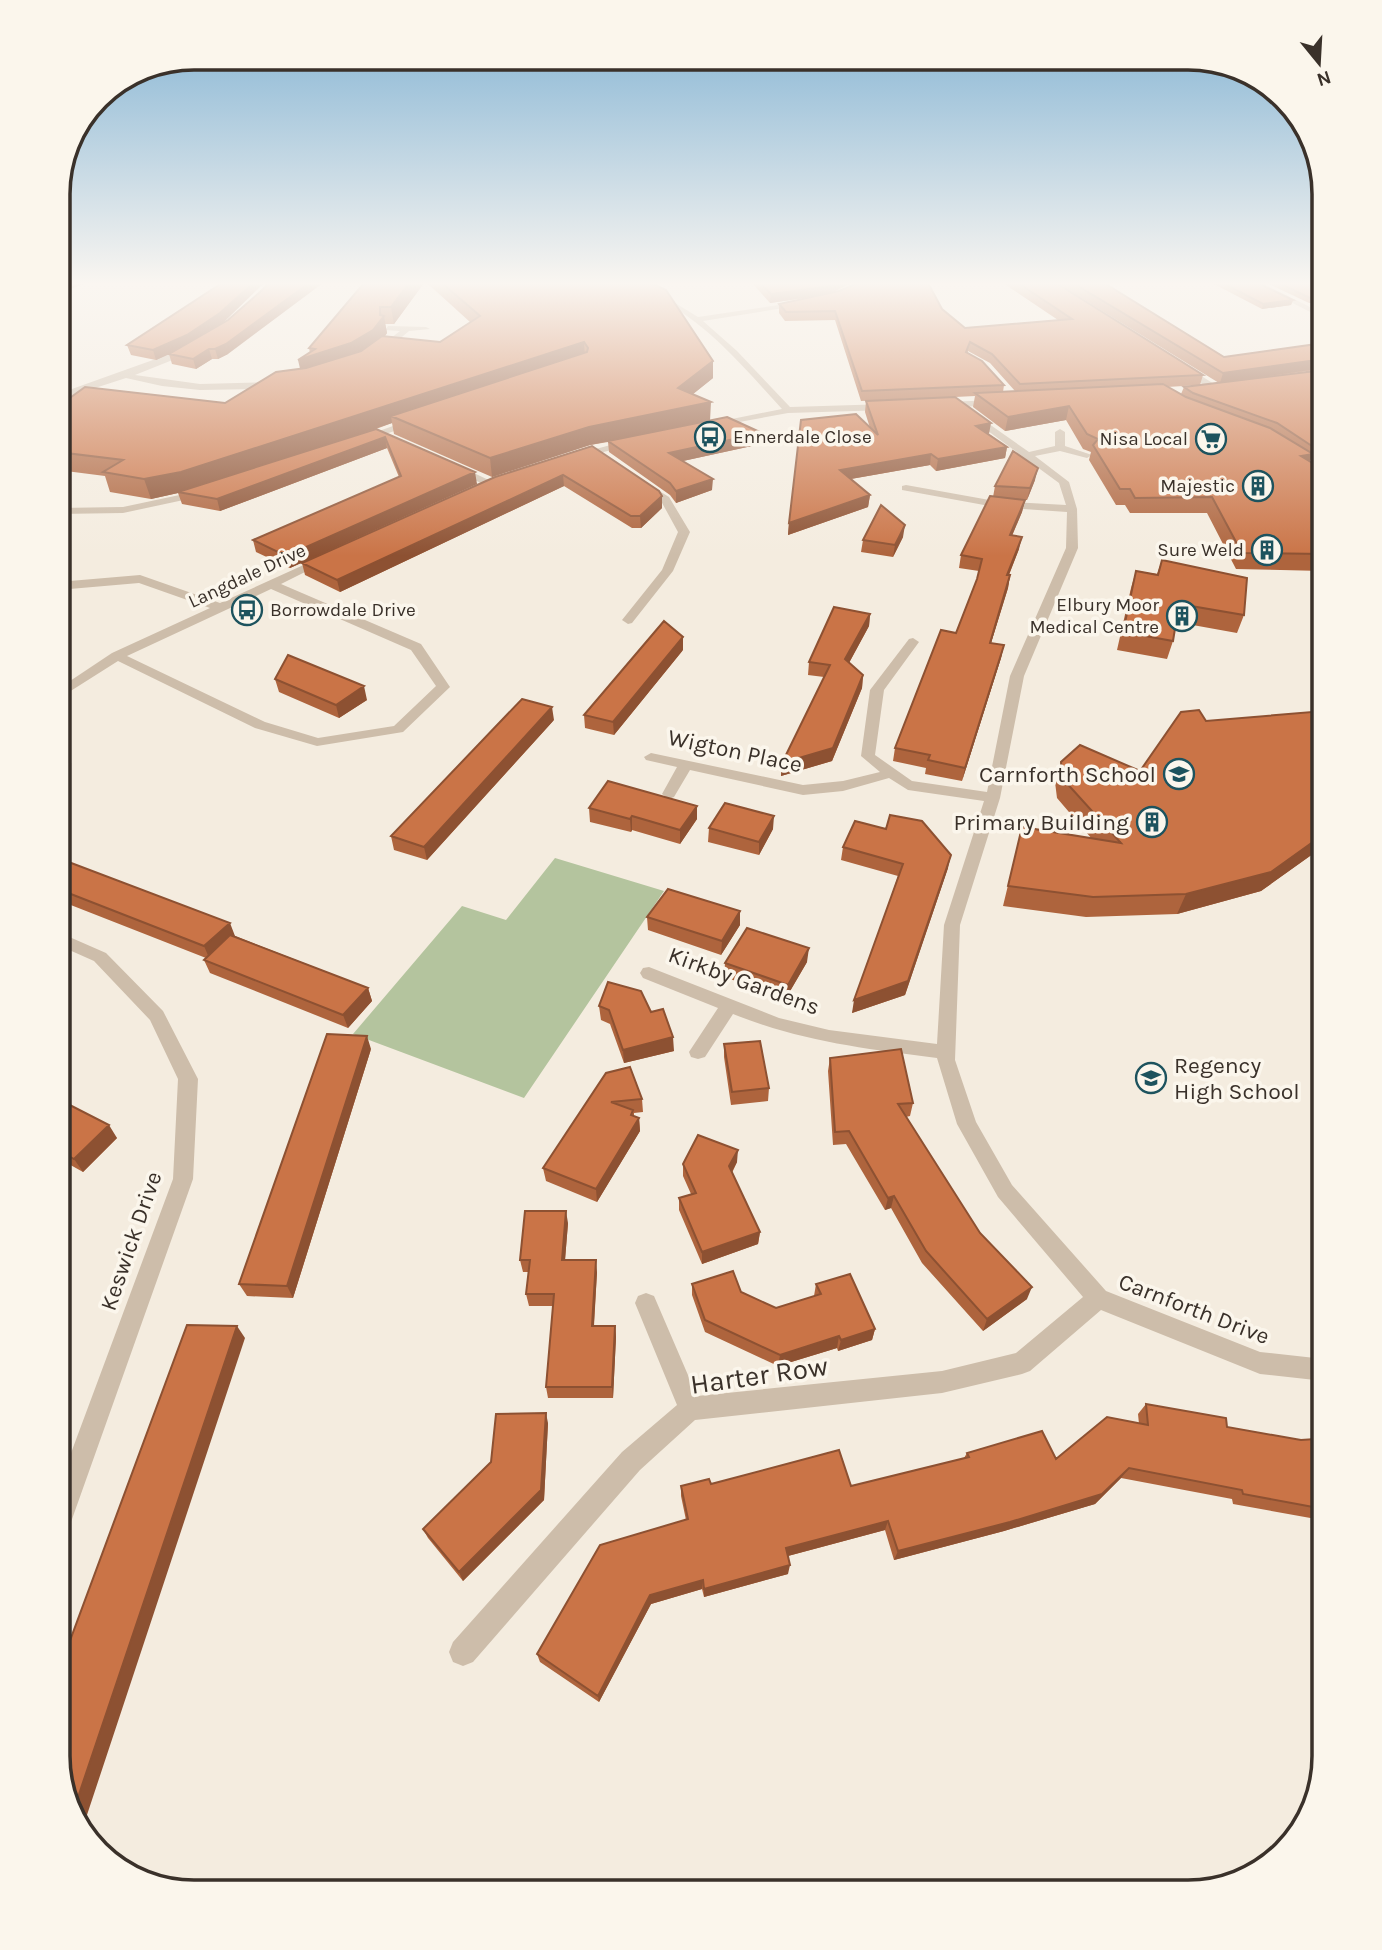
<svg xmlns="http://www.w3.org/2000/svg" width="1382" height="1950" font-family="Karla,sans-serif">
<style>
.green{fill:#b4c49e}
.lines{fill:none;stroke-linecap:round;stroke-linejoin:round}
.street{fill:#cdbdaa;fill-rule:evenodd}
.wall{fill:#ae643d;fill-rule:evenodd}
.shaded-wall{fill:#8d5132}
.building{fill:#ca7447;stroke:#8d5132;stroke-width:2}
.labels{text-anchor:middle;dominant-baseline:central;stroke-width:7;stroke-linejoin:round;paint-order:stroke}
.far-poi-label{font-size:19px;fill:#3a312a;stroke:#fbf6ec;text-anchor:end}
.far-street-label{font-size:19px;fill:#3a312a;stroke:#fbf6ec}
.street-label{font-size:23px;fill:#3a312a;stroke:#fbf6ec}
.poi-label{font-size:23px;fill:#3a312a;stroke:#fbf6ec;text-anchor:end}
.near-street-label{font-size:28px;fill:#3a312a;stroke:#fbf6ec}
.rim{fill:none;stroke:#3a312a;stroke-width:3.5}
</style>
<rect width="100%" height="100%" fill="#f4ecdf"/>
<!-- green -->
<path class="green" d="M555 858 664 891 524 1098 353 1034 462 906 506 920Z"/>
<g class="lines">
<!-- street -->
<path class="street" d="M623 283H633L654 290 698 317 805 301 802 305 703 321 737 351 790 407 888 404 893 407 888 410 788 413 712 427V423L782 409C748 372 715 332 672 306 656 297 638 292 623 283Z
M1253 283H1262L1324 314V319Z
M388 326 426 327 430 329 409 331 383 353H377V349L400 331 385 330Z
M192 346 195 351 135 375 200 384 275 382 279 385 257 389 200 390 162 386 126 378 58 400V394Z
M1178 365H1184L1222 389 1214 391 1178 369Z
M1000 400V404L997 405 941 408 936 405 941 402Z
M972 412 1029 452 1055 446V432L1060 429 1065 432V446L1092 455 1087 458 1060 451 1035 456 1069 482 1077 509 1078 548 1024 676 1000 798 960 925 955 1060 976 1122 1012 1185 1106 1291 1260 1352 1324 1359V1381L1260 1374 1101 1310 1030 1371 1022 1374 942 1393 695 1420 640 1470 473 1662 463 1666 453 1662 449 1652 453 1642 622 1452 677 1405 635 1303 638 1296 646 1293 654 1296 697 1396 942 1371 1016 1353 1083 1297 998 1197 957 1124 937 1058C865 1049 800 1041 733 1014L705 1057 698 1059 691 1057 689 1052 718 1008 643 978 640 973 643 968 649 967 779 1018 829 1030 937 1044 944 925 984 801 908 790 889 778 843 791 803 795 690 770 674 797 669 799 662 794 677 767 646 760 644 757 651 753 803 785 843 781 880 772 861 756 870 690 909 639 913 638 919 642 884 690 875 755 912 781 987 792 1010 676 1066 548 1067 512 995 507 902 490V486L906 485 995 501 1066 505 1059 483 969 417 967 415Z
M415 418 418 419V423L365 441 357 439Z
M629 440 634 443 632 445 575 459 570 456Z
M449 465H457L497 484 488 486 449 469Z
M643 481 669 497 690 532 673 571 632 623 628 624 622 620 662 570 678 532 661 501 638 484Z
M203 490 207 491V495L123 513 58 514V508L123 507Z
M319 558 329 560 281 584 421 644 450 687 403 732 317 746 255 728 118 661 58 699V689L112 653 210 608 139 583 58 590V582L140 575 220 603ZM271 589 411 650 436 686 394 726 318 738 265 722 127 656Z
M58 932 106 953 163 1011 198 1079 193 1179 71 1522 67 1531 58 1535V1488L173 1179 178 1079 150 1020 94 961 58 945Z"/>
</g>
<!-- wall -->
<path class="wall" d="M364 283H424L394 324H385L387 333 385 336 440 342 470 322 427 283H654L713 378 693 394 710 420 762 433 761 444 683 461 712 490 676 503 670 495 609 452 608 442 590 445 492 477 394 434 392 423 376 429 477 484 290 568 256 552 253 540 399 477 387 448 220 511 182 504 178 493 151 499 110 492 105 476 58 470V400L225 403 300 369 310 353 309 348Z
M752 283H851L832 293 942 309 965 328 1058 320 1003 283H1056L1203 375 1200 385 1167 387 1181 394 1184 387 1219 383 1057 283H1104L1224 357 1324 343V369L1241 380 1324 370V467L1311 458 1310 461 1324 470V571L1236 569 1207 513H1130L1125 505H1116L1089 460 1091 452 1083 449 1066 420 1005 431 973 407 975 396 955 397 989 434 1007 447 1005 458 936 471 930 465 851 479 870 495 868 507 788 535 789 523 870 428 865 412 866 401 922 398 861 401 835 320 785 321 779 313V304L812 297 770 303ZM968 351 990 363 1015 391 1003 392 1004 385 968 353Z
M1212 283H1258L1293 300 1291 305 1262 309Z
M1267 283H1307L1324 292V302L1309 303Z
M223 323 228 354 218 359H212L196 369 172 364 169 354 156 360 131 355 127 345Z
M592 446 662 496V508L641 528H632L564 486 340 592 305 575 302 563Z
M1035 480 1027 500H1025L1022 512 1012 536 1019 549 1009 575H1010L1008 588 991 643 1004 645 1001 658 962 781 925 774 926 768 893 761 895 748 956 633 977 579 979 571 959 568 961 555 993 497 995 486Z
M903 537 893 557 861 552 863 540Z
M1162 560 1244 615 1237 633 1176 622 1173 641 1167 659 1117 650 1131 588 1136 571 1157 574Z
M870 614 869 626 849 663 863 675 862 688 832 761 781 776 782 763 824 677 808 675 809 662Z
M683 650 614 735 585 728 584 715Z
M275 679 367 700 339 718 279 692Z
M554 720 427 860 394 850 391 836Z
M1206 721 1317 851 1261 891 1177 914 1086 917 1003 906 1022 827 1092 839 1057 798 1055 782 1061 762 1140 771Z
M589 808 697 819 680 844 632 830 631 832 590 822Z
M709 828 773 829 759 855 708 842Z
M886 829 948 868 905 995 852 1013 898 876 841 860 843 847Z
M58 858 235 936 368 988 372 1001 348 1028 210 973 204 960 206 958 58 900Z
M740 911V925L721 955 648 930 647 917Z
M807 962 786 998 724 977 725 963Z
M599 1006 651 1012 674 1051 624 1063 610 1024 601 1020Z
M724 1044 769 1088 768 1101 731 1105 724 1057Z
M371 1049 293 1298 247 1296 239 1284Z
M830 1058 913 1103 910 1116 906 1117 980 1233 1027 1299 983 1331 922 1263 891 1208 885 1210 846 1144 833 1145 828 1071Z
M606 1073 642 1099 643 1112 634 1113V1116L639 1118 640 1131 597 1202 546 1181 543 1168Z
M58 1099 117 1138 83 1172 58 1158Z
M737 1162 732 1173 760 1232 758 1244 702 1264 679 1210V1198L691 1194 683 1176V1164Z
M568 1223 565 1260 597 1272 594 1326H615L616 1337 613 1398H548L546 1387 553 1306H529L526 1294 529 1272H523L520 1260Z
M692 1284 741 1292 776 1308 814 1296 816 1284 875 1329 872 1340 838 1351 837 1348 778 1366 705 1332 692 1295Z
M1146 1404 1227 1427 1324 1490V1513L1316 1519 1233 1504 1232 1499 1121 1478 1095 1504 1004 1531 894 1560 885 1530 788 1556V1574L704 1597 702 1589 651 1604 599 1702 540 1662 537 1654 686 1520 681 1496V1486L711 1484 851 1486 964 1458 967 1453 1056 1459 1139 1424 1138 1414Z
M548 1423 544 1500 463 1581 428 1538 423 1529 491 1462Z"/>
<!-- shaded-wall -->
<path class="shaded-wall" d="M60 283H86L58 294V284Z
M253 283H264L223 323 190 345 156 360 153 350Z
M309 283H323L228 354 218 359 215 349Z
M409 283H424L394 324 391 307Z
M835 283H851L829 294 770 303 771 294Z
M1324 297V302L1309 303 1310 298Z
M1293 300 1291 305 1262 309 1263 304Z
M380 307 382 318 384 316 387 333 377 347 302 377 298 360 380 315Z
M584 342 585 360 391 416 392 423 187 491 178 492V493L151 499 144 479Z
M209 349 212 359 196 369 193 359Z
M1324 359V368L1220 383 1223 373Z
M713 361V378L678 406V388Z
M711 402 710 421 590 445 492 477 490 458 589 427Z
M1069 406 1066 420 1005 431 1008 417Z
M991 423 989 434 976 426Z
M762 433 761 444 669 464V453Z
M385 437 387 448 220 511 217 499Z
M1007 447 1005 458 936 471 938 459Z
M931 454 930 465 839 481 840 470Z
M1313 454 1307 469 1301 456Z
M1038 468 1035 480 1027 500 1030 488Z
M475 472 477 484 290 568 286 556Z
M563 475 564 486 340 592 337 580Z
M713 479 712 490 676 503V491Z
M870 495 868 507 788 535 789 523Z
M662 496V508L641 528 640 516Z
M1025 500 1022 512 1007 547 1010 535Z
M905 525 903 537 893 557 895 545Z
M1022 537 1019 549 1004 587 1007 575Z
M1010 575 1008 588 987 656 990 643Z
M870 614 869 626 844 672 845 659Z
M683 637V650L614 735 613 722Z
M1004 645 1001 658 962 781 965 768Z
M863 675 862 688 832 761 781 776 782 763Z
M364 686 367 700 339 718 336 705Z
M552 707 554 720 427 860 424 847Z
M697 806V819L680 844V830Z
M632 816V830L631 832 630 819Z
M774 816 773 829 759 855V842Z
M1324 834V841L1317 851 1261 891 1177 914 1186 894Z
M951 855 948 868 905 995 852 1013 854 1000Z
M740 911V925L721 955 722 941Z
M230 923 235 936 210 960 204 946Z
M809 948 807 962 786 998 788 985Z
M368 988 372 1001 348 1028 343 1015Z
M58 1000 63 1009 58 1014Z
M367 1036 371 1049 293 1298 287 1286Z
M673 1037 674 1051 624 1063 623 1050Z
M639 1118 640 1131 597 1202 596 1189Z
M109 1125 117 1138 83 1172 74 1159Z
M738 1150 737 1162 728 1179 729 1166Z
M894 1196 891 1208 885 1210 888 1198Z
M59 1211 69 1223 58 1247V1214Z
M566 1211 568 1223 564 1272 562 1260Z
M760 1232 758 1244 702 1264V1252Z
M596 1260 597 1272 593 1338 592 1326Z
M1032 1287 1027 1299 983 1331 987 1319Z
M237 1326 245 1338 82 1830 76 1824 73 1812Z
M615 1326 616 1337 613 1398 612 1387Z
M875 1329 872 1340 838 1351 841 1340Z
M839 1336 837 1348 778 1366 780 1355Z
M546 1413 548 1423 544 1500 463 1581 459 1572Z
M1129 1468 1121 1478 1095 1504 1004 1531 894 1560 898 1551Z
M888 1521 885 1530 784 1557 786 1548Z
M790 1565 788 1574 704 1597V1589Z
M703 1580 702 1589 651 1604 599 1702 598 1696 650 1595Z"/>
<!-- building -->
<path class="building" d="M222 283H253L220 313 187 335 153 350 127 345Z
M269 283H309L226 344 215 349H209L193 359 169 354 228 320 260 292Z
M364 283H409L391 307H380V315L384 316 373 330 351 343 298 360 315 349 309 348Z
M442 283H651L666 290 713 361 678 388 711 402 589 427 490 458 391 416 587 352 588 348 584 342 181 472 144 479 103 472 123 460 58 452V400H67L85 387 225 403 276 372 306 368 361 351 382 336 440 342 480 316Z
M760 283H835L830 286 771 294Z
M858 283H928L942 309 965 328 1072 319 1018 283H1056L1203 375 1020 384 992 354 970 342 966 352 982 361 1004 385 862 391 835 311 786 312 779 304 839 291Z
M1073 283H1104L1224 357 1324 343V359L1223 373Z
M1223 283H1258L1293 300 1263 304Z
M1279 283H1307L1324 292V297L1310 298Z
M1324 370V454L1277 423 1193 393 1184 387Z
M1163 384 1186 397 1270 428 1313 454 1301 456 1324 470V554L1242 553 1212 497 1135 498 1130 489H1120L1093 445 1098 439 1087 434 1069 406 1008 417 975 393Z
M955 397 991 423 976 426 1007 447 938 459 931 454 840 470 870 495 789 523 801 420 856 414 878 435 866 401Z
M727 417 762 433 669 453 713 479 676 491 670 483 608 441Z
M376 429 475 472 286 556 253 540 401 476 385 437 217 499 178 492Z
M592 446 659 491 662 496 640 516H631L563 475 337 580 302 563 495 477Z
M1013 451 1038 468 1030 488 995 486Z
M990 496 1025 500 1010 535 1022 537 1007 575H1010L990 643 1004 645 965 768 928 760 930 755 895 748 941 630 956 633 977 579 982 559 961 555Z
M881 505 905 525 895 545 863 540Z
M1162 560 1247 578 1244 615 1179 604 1173 641 1123 632 1136 571 1158 575Z
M834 607 870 614 845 659 863 675 833 748 782 763 830 665 809 662Z
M664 621 683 637 613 722 584 715Z
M288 655 364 686 336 705 275 679Z
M522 699 552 707 424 847 391 836Z
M1199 710 1206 721 1324 711V834L1271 872 1186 894 1093 897 1008 886 1022 827 1121 843 1063 779 1061 762 1080 745 1140 771 1181 712Z
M608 781 697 806 680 830 632 816 630 819 589 808Z
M725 803 774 816 759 842 709 828Z
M890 815 922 821 951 855 908 981 854 1000 903 864 843 847 855 821 886 829Z
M58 858 230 923 204 946 58 889Z
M668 889 740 911 722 941 647 917Z
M747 928 809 948 788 985 725 963Z
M230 935 368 988 343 1015 204 960Z
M608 982 641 991 651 1012 663 1009 673 1037 623 1050 609 1010 599 1006Z
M327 1034 367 1036 287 1286 239 1284Z
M760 1041 769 1088 732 1092 724 1044Z
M901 1049 913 1103 898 1104 980 1233 1032 1287 987 1319 926 1251 894 1196 888 1198 849 1131 835 1132 830 1058Z
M630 1067 642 1099 611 1102 633 1110 631 1115 639 1118 596 1189 543 1168 606 1073Z
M58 1099 109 1125 74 1159 58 1150Z
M698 1135 738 1150 729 1166 760 1232 702 1252 679 1198 696 1193 683 1164Z
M525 1211H566L562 1260H596L592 1326H615L612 1387H546L554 1294H526L530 1260H520Z
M733 1271 741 1292 776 1308 821 1294 816 1284 850 1274 875 1329 841 1340 839 1336 780 1355 705 1320 692 1284Z
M187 1325 237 1326 73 1812 58 1756V1673Z
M1146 1404 1226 1418 1227 1427 1301 1440 1315 1439 1324 1490V1509L1243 1494 1242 1490 1129 1468 1102 1494 1010 1522 898 1551 888 1521 786 1548 790 1565 704 1589 703 1580 650 1595 598 1696 537 1654 600 1545 688 1519 681 1486 709 1479 711 1484 839 1450 851 1486 969 1457 967 1453 1042 1431 1056 1459 1107 1417 1148 1425Z
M546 1413 541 1490 459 1572 423 1529 491 1462 496 1414Z"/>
<!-- sky -->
<linearGradient id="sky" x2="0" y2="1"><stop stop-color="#7db0d2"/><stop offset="0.51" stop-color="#faf6f1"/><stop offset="1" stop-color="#faf6f1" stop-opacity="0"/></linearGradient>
<rect width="1382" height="556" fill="url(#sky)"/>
<!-- icons -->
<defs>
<g id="bus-ring" transform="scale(1.575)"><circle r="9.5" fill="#fbf6ec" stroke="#1d535e" stroke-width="1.5"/><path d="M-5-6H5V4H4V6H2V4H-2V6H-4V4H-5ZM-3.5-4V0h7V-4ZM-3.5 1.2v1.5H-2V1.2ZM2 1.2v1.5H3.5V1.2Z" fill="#1d535e"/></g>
<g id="supermarket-ring" transform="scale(1.575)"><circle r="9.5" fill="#fbf6ec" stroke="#1d535e" stroke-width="1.5"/><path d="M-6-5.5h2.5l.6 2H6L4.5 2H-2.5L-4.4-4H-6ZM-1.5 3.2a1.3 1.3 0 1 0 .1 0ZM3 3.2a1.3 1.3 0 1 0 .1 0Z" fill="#1d535e"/></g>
<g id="building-ring" transform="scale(1.575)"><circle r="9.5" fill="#fbf6ec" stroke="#1d535e" stroke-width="1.5"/><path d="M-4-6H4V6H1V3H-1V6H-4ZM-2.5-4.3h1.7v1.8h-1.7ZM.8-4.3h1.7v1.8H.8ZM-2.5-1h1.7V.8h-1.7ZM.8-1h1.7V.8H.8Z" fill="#1d535e"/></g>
<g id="school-ring" transform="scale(1.575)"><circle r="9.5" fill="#fbf6ec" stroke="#1d535e" stroke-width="1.5"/><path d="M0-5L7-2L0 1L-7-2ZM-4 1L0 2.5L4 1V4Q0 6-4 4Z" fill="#1d535e"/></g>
</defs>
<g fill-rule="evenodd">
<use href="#bus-ring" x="710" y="437"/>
<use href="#supermarket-ring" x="1211" y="439"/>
<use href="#building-ring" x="1258" y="486"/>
<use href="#building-ring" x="1267" y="550"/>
<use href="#bus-ring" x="247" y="610"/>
<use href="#building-ring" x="1182" y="616"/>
<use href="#school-ring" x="1179" y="774"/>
<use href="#building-ring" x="1152" y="822"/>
<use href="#school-ring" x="1151" y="1078"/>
</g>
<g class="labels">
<!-- far-poi labels -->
<g class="far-poi-label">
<text x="733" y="437" text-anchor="start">Ennerdale Close</text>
<text x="1188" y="439">Nisa Local</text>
<text x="1235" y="486">Majestic</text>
<text x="1244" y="550">Sure Weld</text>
<text x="1159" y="605">Elbury Moor<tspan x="1159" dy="22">Medical Centre</tspan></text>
<text x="270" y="610" text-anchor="start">Borrowdale Drive</text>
</g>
<!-- far-street labels -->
<g class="far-street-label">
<text transform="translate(247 576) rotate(-25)">Langdale Drive</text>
</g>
<!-- street labels -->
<g class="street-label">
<text transform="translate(735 751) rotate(12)">Wigton Place</text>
<text transform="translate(744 981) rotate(20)">Kirkby Gardens</text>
<text transform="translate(131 1241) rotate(-71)">Keswick Drive</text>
<text transform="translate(1194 1309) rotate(21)">Carnforth Drive</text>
</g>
<!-- poi labels -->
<g class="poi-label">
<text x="1156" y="774">Carnforth School</text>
<text x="1129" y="822">Primary Building</text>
<text x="1174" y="1065" text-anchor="start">Regency<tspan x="1174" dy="26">High School</tspan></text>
</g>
<!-- near-street labels -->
<g class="near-street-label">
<text transform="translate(759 1375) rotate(-8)">Harter Row</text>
</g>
</g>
<!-- crop -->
<path d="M0 0H1382V1950H0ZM194 70H1188A124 124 0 0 1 1312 194V1756A124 124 0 0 1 1188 1880H194A124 124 0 0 1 70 1756V194A124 124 0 0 1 194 70Z" fill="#fbf6ec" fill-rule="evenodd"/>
<path class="rim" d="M194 70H1188A124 124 0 0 1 1312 194V1756A124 124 0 0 1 1188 1880H194A124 124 0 0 1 70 1756V194A124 124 0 0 1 194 70Z"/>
<!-- north arrow -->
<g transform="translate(1319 63) rotate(162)" stroke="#fbf6ec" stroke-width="5" paint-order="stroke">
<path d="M0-5L12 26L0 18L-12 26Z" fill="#3a312a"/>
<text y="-10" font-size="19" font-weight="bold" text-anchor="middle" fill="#3a312a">N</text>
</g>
</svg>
